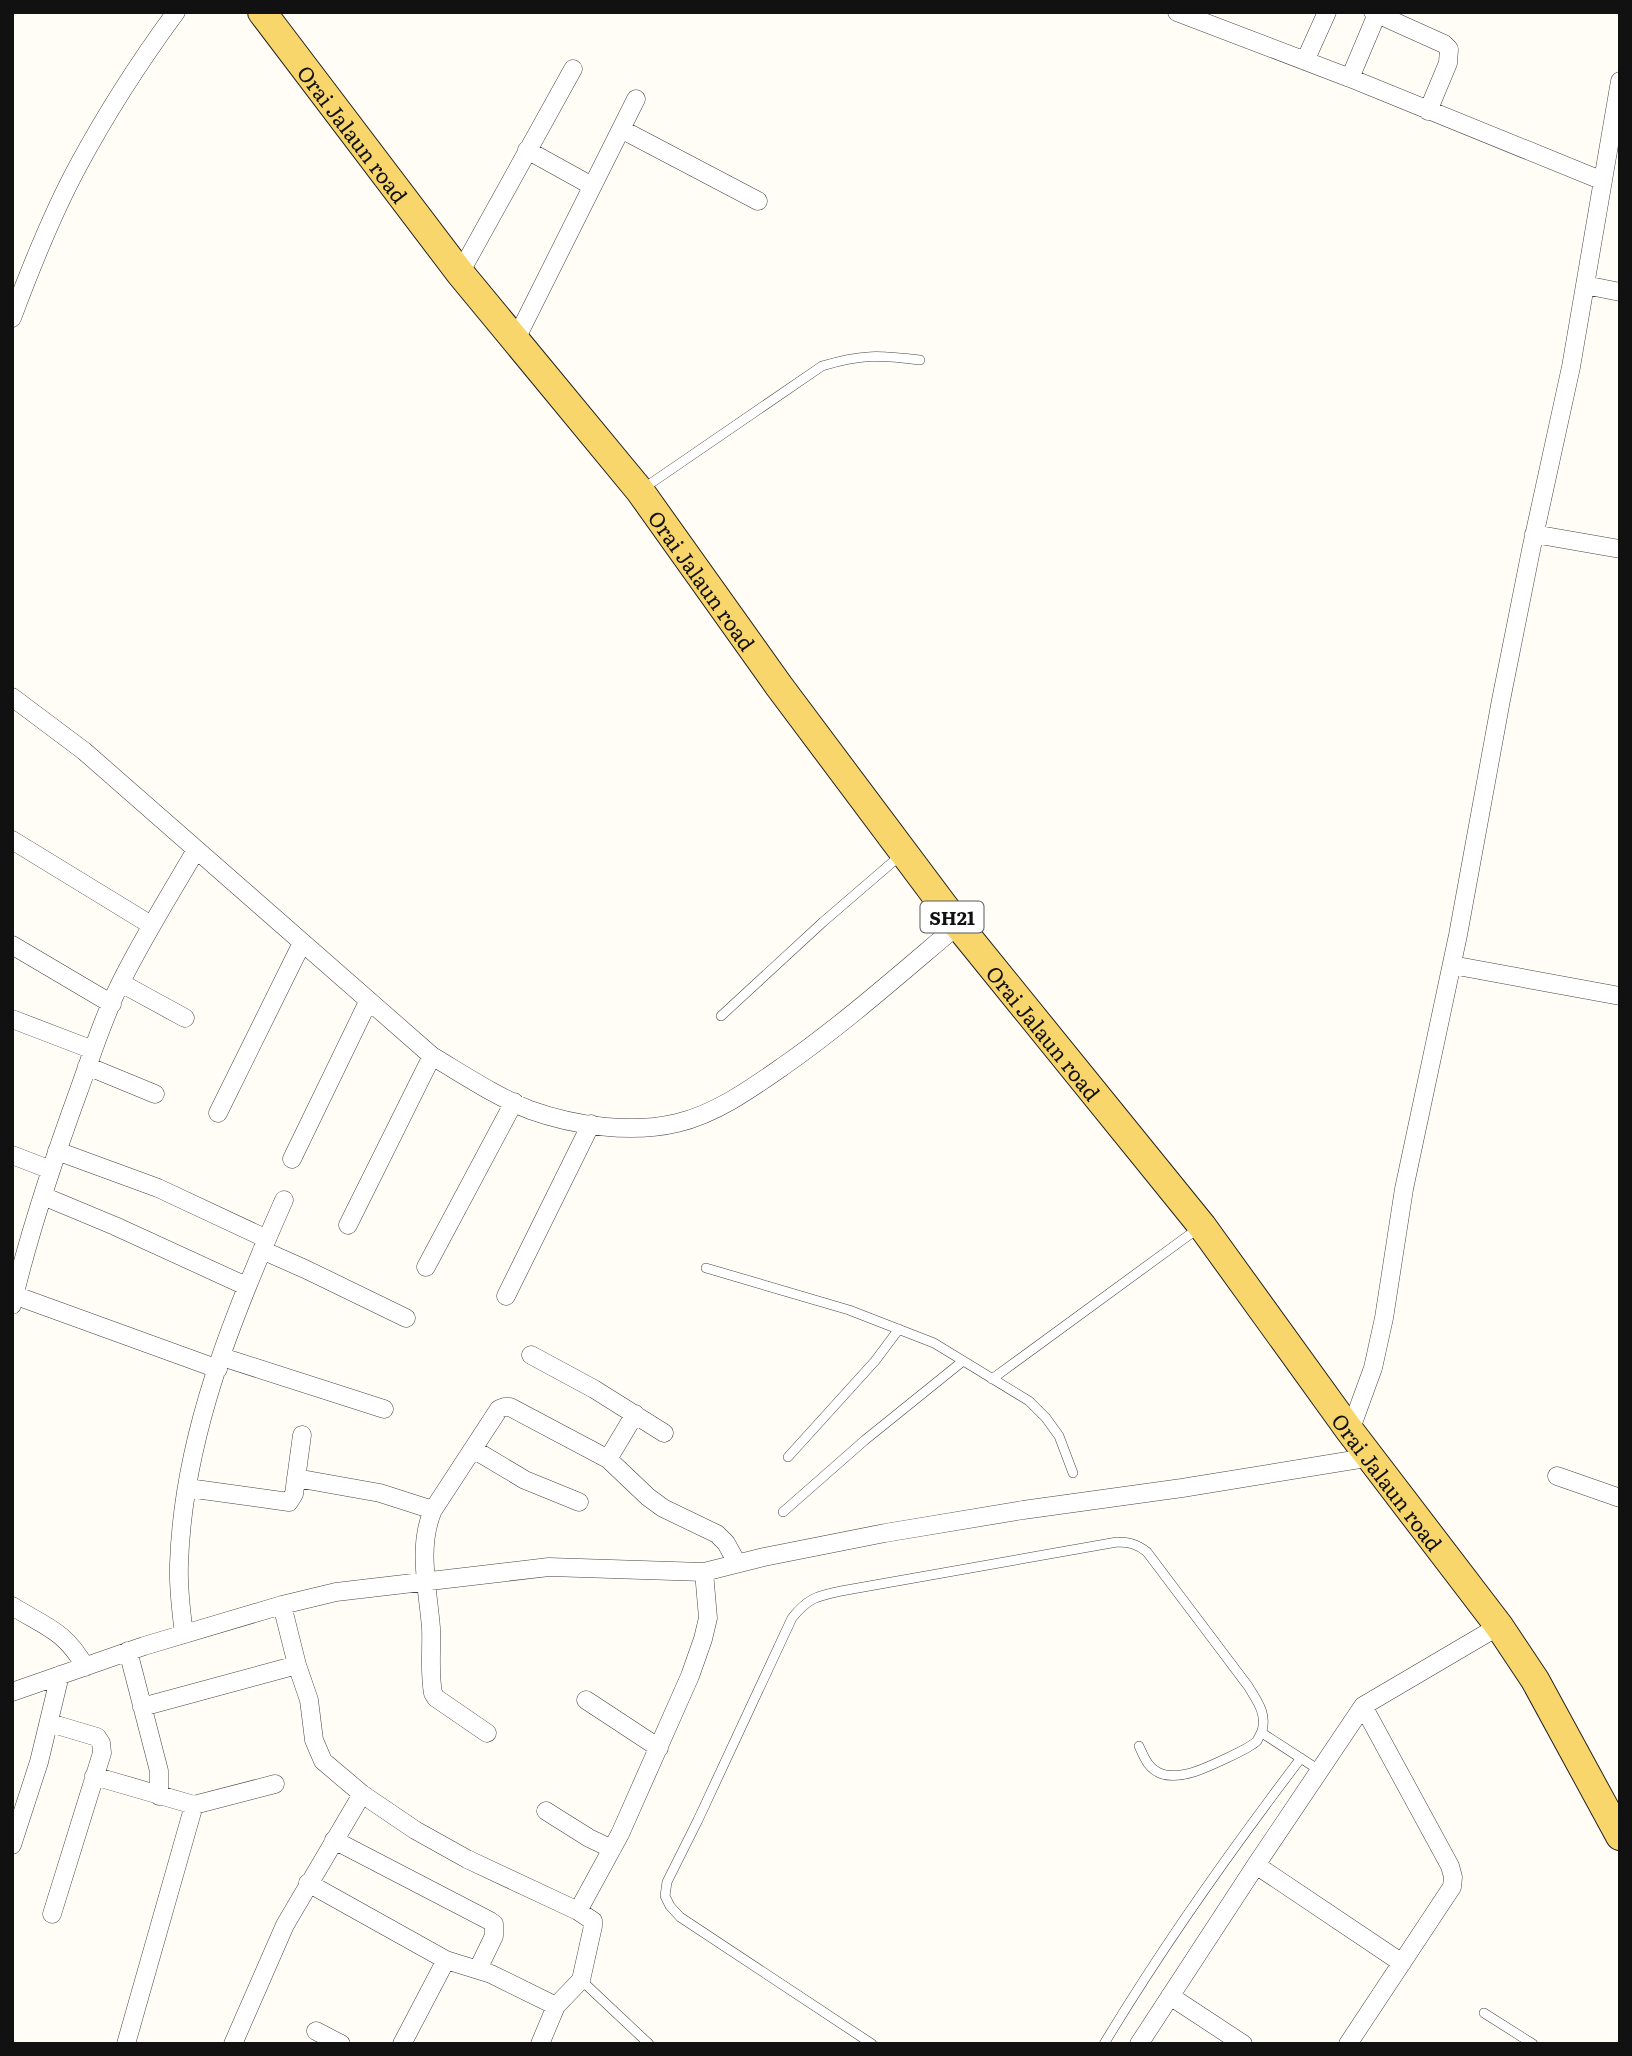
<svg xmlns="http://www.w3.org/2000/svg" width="1632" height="2056" font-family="Literata,serif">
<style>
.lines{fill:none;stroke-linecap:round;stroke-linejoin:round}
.service-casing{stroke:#444;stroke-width:10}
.minor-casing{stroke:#444;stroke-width:19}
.primary-casing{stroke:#222;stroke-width:30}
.service{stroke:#fff;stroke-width:9}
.minor{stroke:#fff;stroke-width:18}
.primary{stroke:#f9d66b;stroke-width:28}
.labels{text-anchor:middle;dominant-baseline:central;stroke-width:7;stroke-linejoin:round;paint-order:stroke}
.shield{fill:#fff;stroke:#585858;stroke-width:2}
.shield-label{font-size:19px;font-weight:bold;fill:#111}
.street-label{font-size:21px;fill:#111;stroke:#fff}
</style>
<rect width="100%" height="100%" fill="#fffdf5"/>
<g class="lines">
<!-- service casing -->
<g class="service-casing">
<path id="service" d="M644 488 822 366C862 354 879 355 920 360
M721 1016 823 922 902 854
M706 1268 849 1310 934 1343 1029 1401 1046 1418 1059 1436 1073 1473
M992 1379 1200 1227
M788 1457 875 1361 899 1329
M783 1512 865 1440 963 1361
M1262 1733 1319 1770
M581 1980 649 2044
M1484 2013 1533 2044
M872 2044 680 1917 670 1906 665 1896 667 1882 698 1820 792 1618C808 1598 817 1596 841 1591L1117 1542C1129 1542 1137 1544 1147 1552L1248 1686C1257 1701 1267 1713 1262 1731 1261 1733 1258 1739 1257 1741 1249 1749 1206 1768 1194 1772 1184 1775 1171 1777 1162 1774 1148 1769 1144 1757 1139 1746
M1104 2044C1164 1944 1231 1850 1301 1758"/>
</g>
<!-- minor casing -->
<g class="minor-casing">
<path id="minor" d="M1177 12 1350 78 1603 181
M1373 12 1444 44 1449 49 1448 63 1428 111
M1305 61 1327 12
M1350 78 1377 14
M621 129 758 201
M527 150 592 186
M460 273 573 69
M1585 285 1620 292
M12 318C31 267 52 214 78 166 107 112 140 61 176 12
M515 341 636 99
M1534 534 1620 549
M12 697 84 751 432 1056C464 1075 495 1096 530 1110 575 1126 631 1134 677 1123 716 1114 752 1088 785 1065 846 1022 901 973 958 925
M12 840 151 925
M12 945 112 1004
M1452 965 1620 996
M121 983 185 1018
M12 1019 93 1050
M87 1066 155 1094
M218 1113 302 943
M57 1151 158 1188 267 1239
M12 1155 51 1170
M292 1159 368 1002
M43 1196 115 1226 246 1286
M348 1225 432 1056
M262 1250 305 1269 406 1318
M426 1267 514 1102
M14 1295 218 1369
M506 1296 591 1124
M12 1305C29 1232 53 1161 79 1090 92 1054 104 1015 122 980 144 936 171 893 196 850
M531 1355 594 1389 664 1433
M222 1357 384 1409
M1350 1431 1373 1368 1384 1318 1404 1189 1458 935 1501 700 1531 550 1571 367 1620 81
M473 1449 525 1480 579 1502
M608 1459 635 1414
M1557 1476 1620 1498
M296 1478 380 1493 433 1510
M188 1488 289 1502 294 1494 302 1435
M282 1605 297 1665 309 1700 314 1740 323 1761 362 1794 415 1830 467 1859 578 1911 593 1921V1926L581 1980 556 2006 540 2044
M12 1606C44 1626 66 1631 85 1667
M184 1634C181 1611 178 1587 179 1564 183 1437 233 1315 284 1200
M128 1651 159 1771V1796
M12 1692 144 1646 282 1605 336 1592 549 1567 704 1572 764 1557 885 1533 1023 1510 1182 1488 1372 1457
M586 1700 659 1748
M142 1707 297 1665
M50 1723 97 1737 101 1743 102 1753 52 1914
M487 1733 436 1698 433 1693C429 1672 432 1649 431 1628 428 1589 417 1547 433 1510L499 1409 504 1407H510L608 1459 648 1497 663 1508 717 1534 726 1543 737 1563
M94 1776 194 1805 275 1784
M546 1811 589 1838 612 1849
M334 1840 490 1921 494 1924V1936L478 1969
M12 1845 39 1762 60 1675
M1256 1865 1402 1963
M308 1883 446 1960 491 1974 556 2006
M578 1911 620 1834 690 1676 703 1639 708 1618 704 1572
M1170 1996 1243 2044
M316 2031 341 2044
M126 2044 194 1805
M233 2044 285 1925 362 1794
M402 2044 446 1960
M1139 2044 1256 1865 1363 1706 1499 1626
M1348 2044 1452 1887 1453 1877 1450 1866 1363 1706"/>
</g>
<!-- primary casing -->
<g class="primary-casing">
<g id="primary">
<path id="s1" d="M262 12 460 273 640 491 779 686 958 925 1202 1226 1350 1431 1499 1626 1535 1680 1620 1836"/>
</g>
</g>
<!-- service -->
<use href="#service" class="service"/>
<!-- minor -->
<use href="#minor" class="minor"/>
<!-- primary -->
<use href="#primary" class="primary"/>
</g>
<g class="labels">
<!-- shield labels -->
<rect class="shield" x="920.5" y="901.5" width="63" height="31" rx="5"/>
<g class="shield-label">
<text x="952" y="917">SH21</text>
</g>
<!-- street labels -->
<g class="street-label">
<text stroke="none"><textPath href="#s1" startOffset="152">Orai Jalaun road</textPath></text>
<text stroke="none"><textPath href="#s1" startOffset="719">Orai Jalaun road</textPath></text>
<text stroke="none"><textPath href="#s1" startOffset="1286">Orai Jalaun road</textPath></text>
<text stroke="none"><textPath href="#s1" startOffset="1852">Orai Jalaun road</textPath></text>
</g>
</g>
<!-- border -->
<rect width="1632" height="2056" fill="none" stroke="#111111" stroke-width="28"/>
</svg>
